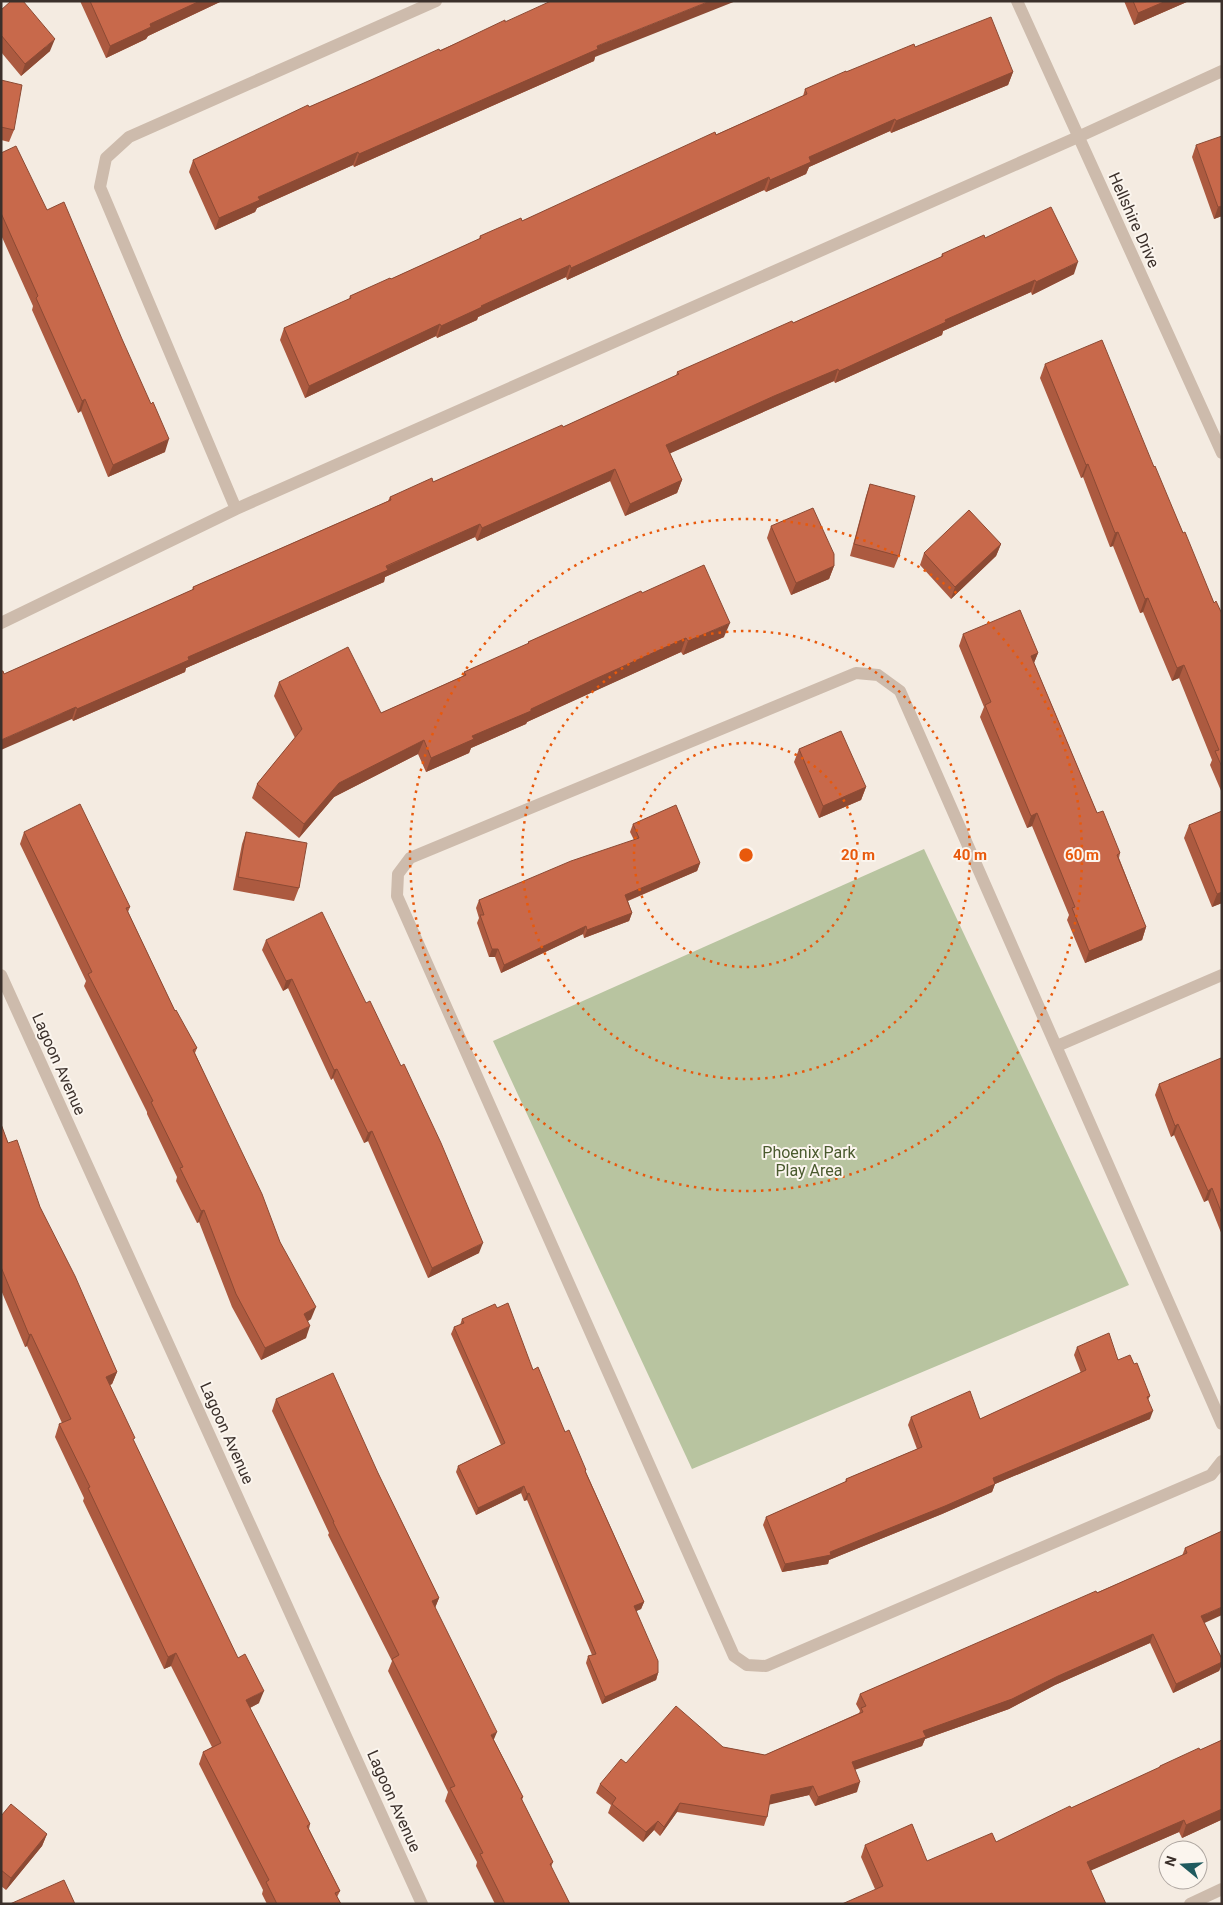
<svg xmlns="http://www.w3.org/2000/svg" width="1223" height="1905" font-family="Roboto,sans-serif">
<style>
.green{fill:#b8c4a0}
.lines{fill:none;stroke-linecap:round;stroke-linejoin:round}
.street{stroke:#cdbbac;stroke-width:12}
.wall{fill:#ac5a40}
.shaded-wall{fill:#8c4a34}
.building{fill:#c8694b;stroke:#8c4a34}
.ring{fill:none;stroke:#e8590c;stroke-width:2.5;stroke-dasharray:2.5 5}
.labels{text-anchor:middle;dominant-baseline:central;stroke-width:4;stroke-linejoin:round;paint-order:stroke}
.street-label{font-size:16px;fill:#3b302b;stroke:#fbf5ee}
.park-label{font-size:16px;fill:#4a5a2e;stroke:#fbf5ee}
.centre{fill:#e8590c;stroke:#fbf5ee;stroke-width:2.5}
.ring-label{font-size:15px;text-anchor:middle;font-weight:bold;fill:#e8590c;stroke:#fbf5ee;stroke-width:4;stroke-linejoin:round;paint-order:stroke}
</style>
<rect width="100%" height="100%" fill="#f4ebe1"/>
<!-- green -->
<path class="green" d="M924 849 1129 1285 692 1469 493 1041Z"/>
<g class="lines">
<!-- street -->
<path class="street" d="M1017 1 1222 453
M236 509 100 187 106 158 129 137 436 1
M1 623 236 509 1078 137 1222 71
M1 975 422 1904
M1057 1046 1222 975
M1222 1424 900 691 878 675 856 673 410 858 398 874 397 896 734 1656 747 1665 766 1666 1211 1475 1222 1461
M1190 1904 1222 1889"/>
</g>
<!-- wall -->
<path class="wall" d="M80 1H222L148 36 146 39 106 58Z
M1124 1H1189L1134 25Z
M1 10 50 51 21 76 1 52Z
M505 22 595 57 594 61 354 167 353 165 257 208 255 212 215 230 189 172 193 160 309 107Z
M915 47 1013 72 1008 85 891 133 890 131 809 167 806 174 766 192 764 190 567 280 566 277 478 317 477 320 437 338 436 336 305 398 280 340 284 328 349 299 350 296 391 279 479 239 480 236 522 221 803 96 805 89 846 72Z
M1 80 14 130 9 142 1 140Z
M1196 145 1222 216 1214 219 1192 157Z
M1 153 47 210 165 452 108 477 81 411 78 413 32 310 33 306 1 235Z
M985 238 1074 274 1032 295 1031 292 943 331 942 335 835 383 834 381 770 409 670 453 682 480 677 493 625 516 610 481 477 541 475 537 385 577 384 582 186 668 185 672 73 721 72 719 4 674 192 590 193 587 388 501 390 497 433 482 563 427 676 376 677 372 793 323 941 257 942 254Z
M1045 364 1154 467 1214 603 1222 614V793L1210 765 1212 760 1179 678 1172 681 1143 612 1140 613 1113 546 1110 547 1083 477 1081 478 1040 378Z
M870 484 899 556 894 568 850 556 866 496Z
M771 526 834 566 829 579 791 595 767 538Z
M1001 544 996 556 951 599 920 565 924 553Z
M642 593 724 637 683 655 681 652 590 693 527 722 526 724 471 748 469 753 426 772 418 754 334 797 299 838 252 798 257 784 295 738 274 696 279 682 381 713 463 676 464 672 528 644V642Z
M963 634 1038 653 1034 663 1097 813 1120 853 1119 858 1146 927 1142 940 1085 963 1067 920 1069 915 1032 826 1027 828 980 717 984 707 959 646Z
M799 749 866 787 861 800 819 818 794 762Z
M1222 811V903L1212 907 1184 838 1189 825Z
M633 824 700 863 697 871 628 901 632 913 629 921 584 938 583 934 501 973 495 957H489L477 923 479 918 476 908 479 900 634 840 630 832Z
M24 832 130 907 128 912 175 1011 197 1048 195 1053 280 1242 311 1319 308 1321 306 1338 261 1360 232 1307 199 1222 197 1223 176 1181 177 1177 147 1114V1112L84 986 86 981 20 844Z
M246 832 299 888 294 901 233 890 242 844Z
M266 940 479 1253 428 1278 368 1141 364 1143 333 1078 331 1080 288 988 283 991 262 950Z
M1222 1060V1235L1208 1200 1204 1202 1174 1135 1171 1137 1155 1095 1159 1084Z
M1 1124 8 1143 40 1207 117 1372 112 1384 110 1385 134 1442 259 1703 250 1708 310 1824 309 1829 340 1891 337 1897 341 1904H267L262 1894 263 1890 199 1764 203 1752 212 1747 171 1666 164 1669 83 1501 84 1498 55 1437 59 1424 62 1423 27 1346 25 1347 1 1290Z
M497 1308 533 1370 586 1472 644 1602 641 1609 636 1611 658 1673 656 1680 602 1704 586 1663 588 1656 592 1655 527 1500 524 1501 521 1493 476 1515 456 1472 458 1466 501 1445 451 1334 454 1327 460 1325 462 1319Z
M1077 1347 1134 1364 1150 1396 1148 1400 1150 1419 995 1484 992 1492 942 1514 829 1560 828 1564 782 1572 763 1525 766 1517 845 1482 846 1479 917 1449 908 1425 911 1417 980 1419 1081 1373 1074 1355Z
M276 1399 378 1473 439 1598 435 1608 494 1740 523 1797 522 1800 553 1862 551 1867 570 1904H495L476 1866 477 1862 445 1801 448 1792 388 1671 392 1661 328 1535 329 1533 272 1411Z
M1222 1531 1204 1623 1222 1659V1664L1219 1671 1173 1693 1150 1643 1055 1685 1009 1709 925 1739 922 1746 855 1769 857 1792 815 1806 809 1795 769 1804 767 1817 764 1826 677 1812 660 1836 654 1830 643 1842 608 1813 611 1805 596 1793 600 1784 626 1763 723 1747 765 1755 859 1713 860 1711 856 1704 860 1694 1182 1556 1185 1548Z
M1222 1740 1221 1820 1182 1838 1179 1832 1091 1870 875 1889 861 1857 865 1845 927 1861 996 1842 1159 1768 1160 1766 1200 1750Z
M1 1816 47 1834 42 1846 6 1890 1 1886Z"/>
<!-- shaded-wall -->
<path class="shaded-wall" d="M200 1H222L148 36 146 39 106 58 110 46 150 24Z
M710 1H736L595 57 594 61 354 167 359 154 597 46Z
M1166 1H1189L1134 25 1138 13Z
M55 39 50 51 21 76 25 64Z
M1013 72 1008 85 891 133 896 121Z
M895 119 890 131 809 167 806 174 766 192 770 180 809 157Z
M358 152 353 165 257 208 255 212 215 230 219 218 258 197Z
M769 177 764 190 567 280 571 268Z
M1222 206V216L1214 219 1218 207Z
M1078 262 1074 274 1032 295 1036 282Z
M570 265 566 277 478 317 477 320 437 338 441 326 481 306Z
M1035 280 1031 292 943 331 942 335 835 383 839 371 945 320Z
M440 324 436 336 305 398 309 386Z
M838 369 834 381 770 409 662 457 666 445 774 396Z
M85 399 81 411 78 413 82 401Z
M169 439 165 452 108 477 113 465Z
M1088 464 1083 477 1081 478 1086 465Z
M615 469 610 481 477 541 482 528Z
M682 480 677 493 625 516 630 504Z
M480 524 475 537 385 577 384 582 186 668 185 672 73 721 77 709 188 657Z
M1118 532 1113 546 1110 547 1115 533Z
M1001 544 996 556 951 599 955 587Z
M834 566 829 579 791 595 796 583Z
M1148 598 1143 612 1140 613 1145 599Z
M730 623 724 637 683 655 688 641Z
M686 638 681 652 527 722 526 724 471 748 469 753 426 772 431 758 472 736 595 679Z
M1038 653 1033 665 1031 656Z
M1184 665 1179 678 1172 681 1177 668Z
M76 707 72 719 1 750V740Z
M424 740 418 754 334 797 299 838 304 824 339 783Z
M866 787 861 800 819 818 823 806Z
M1037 813 1032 826 1027 828 1031 816Z
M700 863 697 871 622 903 625 895Z
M1222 892V903L1212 907 1217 894Z
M632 913 629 921 584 938 587 930Z
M586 926 583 934 501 973 504 965Z
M1146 927 1142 940 1085 963 1089 951Z
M492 949H498L495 957H489Z
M292 979 288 988 283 991 286 981Z
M337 1069 333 1078 331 1080 334 1070Z
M1178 1124 1174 1135 1171 1137 1175 1126Z
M372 1131 368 1141 364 1143 368 1133Z
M1212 1188 1208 1200 1204 1202 1208 1191Z
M204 1210 199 1222 197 1223 201 1211Z
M483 1243 479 1253 428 1278 432 1268Z
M316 1307 311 1319 300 1326 304 1314Z
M310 1326 306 1338 261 1360 265 1348Z
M31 1334 27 1346 25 1347 29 1335Z
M117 1372 112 1384 101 1389 106 1377Z
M1153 1411 1150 1419 995 1484 992 1492 942 1514 829 1560 828 1564 782 1572 785 1564 830 1552 993 1478Z
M524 1486 521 1493 476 1515 478 1508Z
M529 1493 527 1500 524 1501 527 1494Z
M439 1598 434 1610 432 1601Z
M644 1602 641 1609 632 1613 634 1606Z
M1222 1607V1615L1198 1626 1201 1616Z
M1153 1634 1150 1643 1055 1685 1009 1709 925 1739 922 1746 849 1772 852 1762 923 1731 1058 1676Z
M176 1653 171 1666 164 1669 168 1657Z
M1222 1662V1664L1219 1671 1173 1693 1176 1684Z
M658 1673 656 1680 602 1704 605 1697Z
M264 1691 259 1703 242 1712 246 1700Z
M497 1732 492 1744 491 1735Z
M860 1782 857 1792 815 1806 818 1797Z
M813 1786 809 1795 768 1805 771 1795Z
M680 1803 677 1812 660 1836 664 1827Z
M1222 1809 1221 1820 1182 1838 1186 1825Z
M1184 1820 1179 1832 1083 1874 1087 1862Z
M658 1821 654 1830 643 1842 646 1832Z
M47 1834 42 1846 6 1890 11 1878Z"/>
<!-- building -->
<path class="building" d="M11 1H23L55 39 25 64 1 35V10Z
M90 1H200L150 24 151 27 110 46Z
M551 1H710L597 46 598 49 359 154 358 152 258 197 260 200 219 218 193 160 308 105 309 107 373 79 439 49 440 51 505 20V22Z
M1133 1H1166L1138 13Z
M991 17 1013 72 896 121 895 119 809 157 811 162 770 180 769 177 571 268 570 265 481 306 482 307 441 326 440 324 309 386 284 328 351 298 350 296 390 278 391 279 481 238 480 236 521 218 522 221 715 132 716 135 807 94 805 89 846 71V72L914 44 915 47Z
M1 80 22 85 14 130 1 127Z
M1222 136V206L1218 207 1196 145Z
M16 146 47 210 64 202 122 339 151 404 153 402 169 439 113 465 85 399 82 401 36 298 38 296 1 213V153Z
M1051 207 1078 262 1036 282 1035 280 945 320 946 322 839 371 838 369 774 396 666 445 682 480 630 504 615 469 482 528 480 524 386 566 388 570 188 657 189 660 77 709 76 707 1 740V671H3L4 674 194 589 193 587 391 500 390 497 432 478 433 482 562 425 563 427 679 374 677 372 792 321 793 323 943 256 942 254 984 235 985 238Z
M1102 340 1154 467 1155 466 1183 533 1185 532 1214 603 1216 601 1222 614V767L1215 751 1219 750 1184 665 1177 668 1148 598 1145 599 1118 532 1115 533 1088 464 1086 465 1045 364Z
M870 484 915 496 899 556 854 544Z
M813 508 834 554V566L796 583 771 526Z
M969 510 1001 544 955 587 924 553Z
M704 565 730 623 688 641 686 638 595 679 531 709V711L472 736 474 739 431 758 424 740 339 783 304 824 257 784 302 729 279 682 348 647 381 713 466 675 464 672 529 643 528 642 641 591 642 593Z
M1020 610 1038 653 1031 656 1097 813 1103 811 1120 853 1117 855 1146 927 1089 951 1072 908 1075 907 1037 813 1031 816 985 705 991 702 963 634Z
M841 731 866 787 823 806 799 749Z
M80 804 130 907 126 908 175 1011 176 1010 197 1048 193 1050 262 1194 280 1242 316 1307 304 1314 310 1326 265 1348 236 1294 204 1210 201 1211 180 1168 183 1167 151 1102 153 1101 88 974 92 972 24 832Z
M676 805 700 863 625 895 632 913 587 930 586 926 504 965 498 949H492L480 915H484L479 900 571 861 639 838 633 824Z
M1222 811V892L1217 894 1189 825Z
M246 832 307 843 299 888 238 877Z
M322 912 366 1003 370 1001 401 1066 404 1064 441 1143 483 1243 432 1268 372 1131 368 1133 337 1069 334 1070 292 979 286 981 266 940Z
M1221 1058 1222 1060V1214L1212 1188 1208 1191 1178 1124 1175 1126 1159 1084Z
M1 1124 8 1143 17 1140 40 1207 75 1276 117 1372 106 1377 135 1438 133 1439 238 1658 245 1654 264 1691 246 1700 310 1824 307 1826 340 1891 335 1893 341 1904H277L266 1882 269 1880 203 1752 221 1743 176 1653 168 1657 88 1488 90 1487 59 1424 71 1419 31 1334 29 1335 1 1267Z
M508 1303 533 1370 538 1367 565 1432 569 1430 586 1470 585 1471 644 1602 634 1606 658 1661V1673L605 1697 588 1656 596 1654 529 1493 527 1494 524 1486 478 1508 458 1466 505 1443 454 1327 464 1323 462 1319 495 1304 497 1308Z
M1109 1333 1118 1360 1130 1355 1134 1364 1137 1363 1150 1396 1147 1397 1153 1411 993 1478 995 1484 945 1506 830 1552 831 1555 785 1564 766 1517 847 1481 846 1479 922 1447 911 1417 970 1391 980 1419 1086 1370 1077 1347Z
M333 1373 378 1473 439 1598 432 1601 497 1732 491 1735 523 1797 521 1798 553 1862 550 1864 570 1904H505L480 1854 483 1853 450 1788 455 1786 392 1659 399 1655 333 1522H334L276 1399Z
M1222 1531V1607L1201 1616 1222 1659V1662L1176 1684 1153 1634 1058 1676 1012 1699 923 1731 926 1737 852 1762 860 1782 818 1797 813 1786 771 1795 767 1817 680 1803 664 1827 658 1821 646 1832 612 1804 616 1798 600 1784 621 1759 626 1763 676 1706 723 1747 765 1755 863 1712 861 1708 866 1706 860 1694 1096 1591 1097 1593 1187 1553 1185 1548Z
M1222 1740V1809L1186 1825 1184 1820 1087 1862 1106 1904H842L883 1886 865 1845 912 1824 927 1861 992 1833 996 1842 1070 1806 1071 1808 1160 1767V1766L1199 1748 1200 1750Z
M11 1804 47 1834 11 1878 1 1870V1816Z
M64 1880 75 1904H10Z"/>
<!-- distance rings -->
<g class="ring">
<circle cx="746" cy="855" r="112"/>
<circle cx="746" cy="855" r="224"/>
<circle cx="746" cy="855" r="336"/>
</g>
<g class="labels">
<!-- street labels -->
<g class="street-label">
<text transform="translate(1134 220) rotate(66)">Hellshire Drive</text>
<text transform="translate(59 1064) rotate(66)">Lagoon Avenue</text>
<text transform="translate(227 1433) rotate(66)">Lagoon Avenue</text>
<text transform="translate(394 1801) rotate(66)">Lagoon Avenue</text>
</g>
<!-- park labels -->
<g class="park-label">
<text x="809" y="1152">Phoenix Park<tspan x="809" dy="18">Play Area</tspan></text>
</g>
</g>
<circle cx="746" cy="855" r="8" class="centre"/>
<g class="ring-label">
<text x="858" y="860">20 m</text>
<text x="970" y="860">40 m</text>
<text x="1082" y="860">60 m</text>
</g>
<!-- border -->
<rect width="1223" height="1905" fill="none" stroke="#3b302b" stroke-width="5"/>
<!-- north arrow -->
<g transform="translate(1183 1865) rotate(288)"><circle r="24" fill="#fbf5ee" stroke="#aea6a0"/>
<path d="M0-4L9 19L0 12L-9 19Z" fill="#1f5a5e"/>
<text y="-8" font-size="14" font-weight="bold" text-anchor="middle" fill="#3b302b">N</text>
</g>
</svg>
